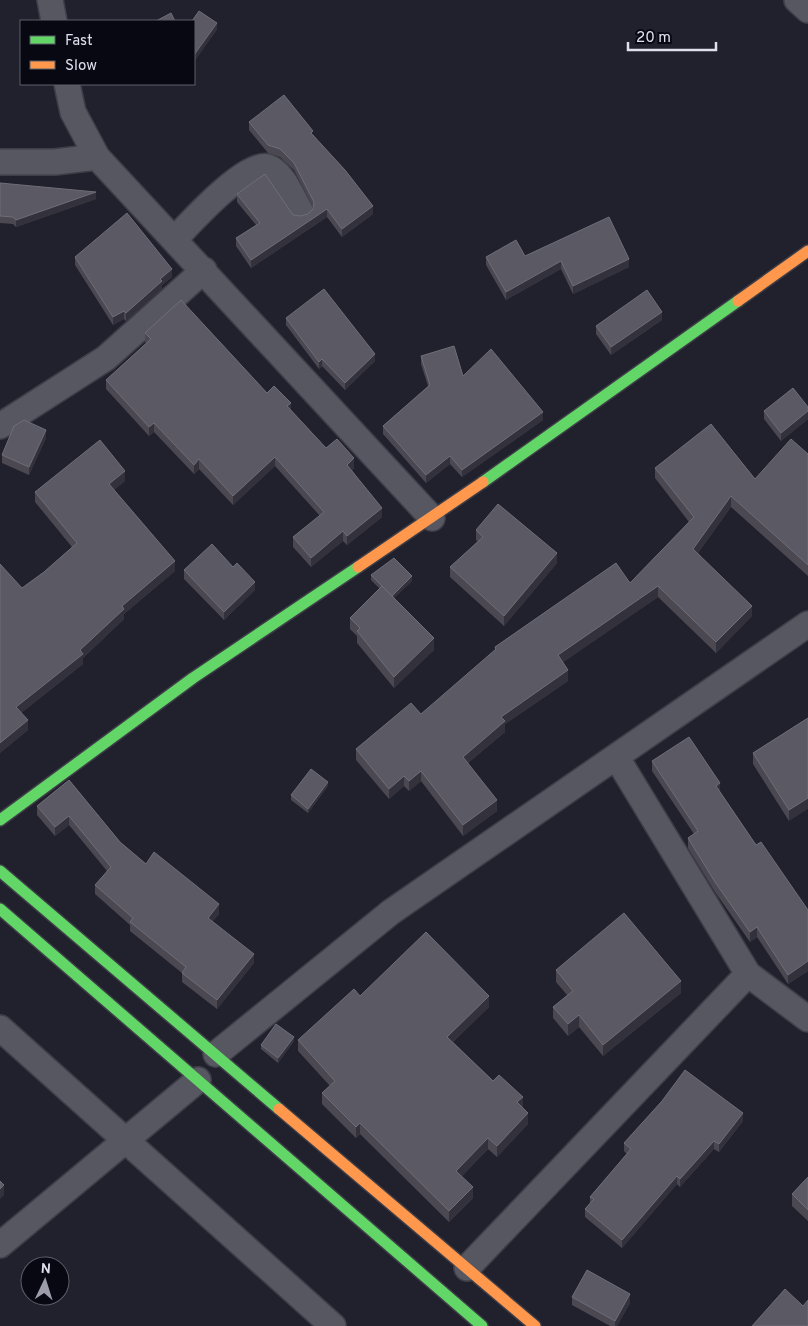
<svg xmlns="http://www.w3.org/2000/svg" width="808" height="1326" font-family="Overpass,sans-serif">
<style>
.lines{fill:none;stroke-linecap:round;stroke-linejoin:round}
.street-casing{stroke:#3e3e48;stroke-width:28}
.fast-casing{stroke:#3e3e48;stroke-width:14}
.slow-casing{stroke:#3e3e48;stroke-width:14}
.street{stroke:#565760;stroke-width:25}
.fast{stroke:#63d668;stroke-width:11}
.slow{stroke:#ff974d;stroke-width:11}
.wall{fill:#4b4852}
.shaded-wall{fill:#33323c}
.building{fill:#5b5963;stroke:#6f6e78}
</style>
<rect width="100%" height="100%" fill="#20212c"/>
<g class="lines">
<!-- street casing -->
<g class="street-casing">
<path id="street" d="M50 0 54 21
M797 0 808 10
M67 84 73 112 97 157 432 518
M0 162H55L97 157
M175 239C190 223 246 161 268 167 283 172 292 197 300 210
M0 426 106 358 204 270
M617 758 748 974 808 1019
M0 1028 333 1326
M216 1054 391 912 808 624
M0 1245 198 1080
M467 1268 748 974"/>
</g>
<!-- fast casing -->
<g class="fast-casing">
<path id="fast" d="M483 482 738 301
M0 820 193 678 358 567
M0 871 279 1109
M0 909 482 1326"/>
</g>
<!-- slow casing -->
<g class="slow-casing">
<path id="slow" d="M738 301 808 251
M358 567 483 482
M279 1109 535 1326"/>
</g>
<!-- street -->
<use href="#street" class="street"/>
<!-- fast -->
<use href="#fast" class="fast"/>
<!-- slow -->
<use href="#slow" class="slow"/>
</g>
<!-- wall -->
<path class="wall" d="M249 122 313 135 373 214 342 237 327 217 251 268 236 246V238L256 225 237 202V194L293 215 300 216 308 214 313 209V207L294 170 280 157 268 153 249 130Z
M0 183 96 199 16 227 13 224 0 223Z
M525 256 629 267 573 294 561 269 506 300 486 265V257Z
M75 257 172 277 162 285V289L126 321 124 319 113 325 75 265Z
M286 318 375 361 345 390 322 366 319 369 286 325Z
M662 320 611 355 596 334V326Z
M145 333 267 393 291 410 326 448 354 468 352 470 382 517 347 545 343 541 311 567 293 547V537L320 516 275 466 233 505 199 469 194 474 154 432 149 436 106 389V380L146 343 145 342Z
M421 356 463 376 543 420 462 477 450 464 426 483 383 434V426L428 386 421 364Z
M808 407V419L781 441 764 419V411Z
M46 438 29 475 2 463V455Z
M808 454V576L731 507 698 553 752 616 716 653 658 597 563 662 568 681 505 724V732L468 763 497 811 463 836 421 781 409 791 404 786 389 799 356 760V749L421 714 495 651V647L630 583 689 522 655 478V468L755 479Z
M125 481 114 490 175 571 124 614V619L83 658V664L21 713 28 730 0 753 22 588 44 572 72 547 35 502V492Z
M476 530 557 563 504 626 450 577V567L478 542 476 540Z
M184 570 255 590 224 620 184 579Z
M371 575 412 581 394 598 434 650 394 688 357 643V636L350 629V618L380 589 371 580Z
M808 718 789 821 753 764V753Z
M652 761 720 792 756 845 808 910V971L788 984 757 937 750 942 715 892 688 848V838L694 834 652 771Z
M69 780 120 842 146 864 219 914 212 922 254 963 217 1009 182 982V973L130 931V925L95 894V885L107 871 69 825 55 836 37 815V806Z
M328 786 308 813 291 800V795Z
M556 970 681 993 603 1056 579 1027 568 1036 553 1018V1007L567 995 556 982Z
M360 996 489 1007 453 1042 522 1108 528 1124 497 1157 488 1149 462 1176 473 1198 449 1222 360 1134 356 1138 322 1104V1093L330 1086 298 1051V1040Z
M294 1041 278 1063 261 1049V1045Z
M743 1121 719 1152 714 1149 680 1187 677 1184 622 1248 585 1217V1209L590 1203V1197L627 1154 624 1151V1143Z
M808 1177V1221L792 1206V1194Z
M572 1297 630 1303 617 1326H610L572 1305Z"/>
<!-- shaded-wall -->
<path class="shaded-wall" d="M217 23V30L194 62V55Z
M96 192V199L16 227V220Z
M373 206V214L342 237V229Z
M327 209V217L251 268V260Z
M629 259V267L573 294V286Z
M561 261V269L506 300V292Z
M172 269V277L162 285V289L126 321V313L160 279Z
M124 311V319L113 325V317Z
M662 312V320L611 355V347Z
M375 354V361L345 390V383Z
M322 359V366L319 369V362Z
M291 403V412L287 406Z
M808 411V419L781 441V433Z
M543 412V420L462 477V470Z
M154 423V432L149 436V427Z
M46 430V438L29 475V467Z
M450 456V464L426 483V475Z
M275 457V466L233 505V496Z
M354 458V468L347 474V465Z
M199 459V469L194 474V465Z
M125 471V481L109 494V484Z
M731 496V507L693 560V549Z
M382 508V517L347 545V536Z
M343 531V541L311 567V558Z
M557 553V563L504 626V616Z
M175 561V571L124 614V619L83 658V664L16 717V707L80 650 122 606Z
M412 576V581L392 600V596Z
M255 582V590L224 620V612Z
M658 586V597L558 666V655Z
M752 606V616L716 653V642Z
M434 638V650L394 688V677Z
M568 670V681L505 724V732L463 767V757L501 717Z
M28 720V730L0 753V743Z
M421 771V781L409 791V781Z
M404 776V786L389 799V789Z
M328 782V786L308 813V809Z
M720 783V792L716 786Z
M808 798V809L789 821V810Z
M497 800V811L463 836V825Z
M69 816V825L55 836V827Z
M219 904V914L208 927V918Z
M757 927V937L750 942V932Z
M254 954V963L217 1009V1000Z
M808 961V971L788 984V975Z
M681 981V993L603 1056V1045Z
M489 996V1007L447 1048V1037Z
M579 1015V1027L568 1036V1024Z
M294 1037V1041L278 1063V1058Z
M523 1097V1108L517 1102Z
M528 1113V1124L497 1157V1146Z
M743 1113V1121L719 1152V1144Z
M360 1123V1134L356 1138V1127Z
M488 1138V1149L456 1182V1171Z
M714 1141V1149L680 1187V1179Z
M677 1176V1184L622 1248V1240Z
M4 1185V1195L0 1199V1189Z
M473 1187V1198L449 1222V1211Z
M630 1294V1303L617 1326H615V1321Z"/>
<!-- building -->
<path class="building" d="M199 11 217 23 194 55V21H192Z
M171 13 175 21H156Z
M284 95 313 131 311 133 345 170 373 206 342 229 327 209 251 260 236 238 260 223 237 194 265 174 293 215 300 216 308 214 313 209 314 202 294 163 280 149 268 145 249 122Z
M0 183 96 192 16 220 13 217 0 216Z
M127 213 172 269 160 279 162 281 126 313 124 311 113 317 75 257Z
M609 217 629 259 573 286 561 261 506 292 486 257 516 240 525 256Z
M324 289 375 354 345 383 322 359 319 362 286 318Z
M647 290 662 312 611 347 596 326Z
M181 300 267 393 274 386 291 403 287 406 326 448 337 439 354 458 347 465 382 508 347 536 343 531 311 558 293 537 324 512 275 457 233 496 199 459 194 465 154 423 149 427 106 380 151 339 145 333Z
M454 346 463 376 491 349 543 412 462 470 450 456 426 475 383 426 430 385 421 356Z
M793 388 808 407V411L781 433 764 411Z
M24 420 46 430 29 467 2 455 14 426Z
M711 424 755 479 791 439 808 454V565L731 496 693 549 752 606 716 642 658 586 558 655 568 670 501 717 505 721 463 757 497 800 463 825 421 771 409 781 404 776 389 789 356 749 411 703 421 714 496 649 495 647 616 563 630 583 694 517 655 468Z
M100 440 125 471 109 484 175 561 122 606 124 609 80 650 83 654 16 707 28 720 0 743V564L22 588 44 572 77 543 35 492Z
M498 504 557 553 504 616 450 567 483 537 476 530Z
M212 544 233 567 237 563 255 582 224 612 184 570Z
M394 558 412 576 392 596 371 575Z
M382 586 434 638 394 677 357 631 360 628 350 618Z
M808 718V798L789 810 753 753Z
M689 737 720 783 716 786 756 845 761 842 808 910V961L788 975 757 927 750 932 715 882 688 838 698 831 652 761Z
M311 769 328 782 308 809 291 795Z
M69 780 120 842 146 864 154 852 219 904 208 918 254 954 217 1000 182 973 186 967 130 922 133 918 95 885 111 867 69 816 55 827 37 806Z
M624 913 681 981 603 1045 579 1015 568 1024 553 1007 573 991 556 970Z
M426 932 489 996 447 1037 493 1081 499 1075 523 1097 517 1102 528 1113 497 1146 488 1138 456 1171 473 1187 449 1211 360 1123 356 1127 322 1093 335 1081 298 1040 354 989 360 996Z
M276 1024 294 1037 278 1058 261 1045Z
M685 1070 743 1113 719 1144 714 1141 680 1179 677 1176 622 1240 585 1209 594 1199 590 1197 631 1149 624 1143 662 1101Z
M808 1177V1210L792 1194Z
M0 1181 4 1185 0 1189Z
M587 1270 630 1294 615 1321 572 1297Z
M785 1289 803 1306 808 1300V1326H752Z"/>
<!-- legend -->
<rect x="20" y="20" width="175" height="65" fill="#070811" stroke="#5d5e69"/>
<rect x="30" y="36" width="25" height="8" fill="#63d668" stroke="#5d5e69"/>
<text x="65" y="45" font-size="15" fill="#dee0ee">Fast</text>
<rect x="30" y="61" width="25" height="8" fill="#ff974d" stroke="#5d5e69"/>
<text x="65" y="70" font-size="15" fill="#dee0ee">Slow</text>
<!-- north arrow -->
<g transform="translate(45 1281) rotate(4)"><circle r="24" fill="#070811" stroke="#5d5e69"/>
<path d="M0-4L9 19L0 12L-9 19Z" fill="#9c9daa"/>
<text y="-8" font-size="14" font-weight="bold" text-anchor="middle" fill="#dee0ee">N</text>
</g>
<!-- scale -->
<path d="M628 42v8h88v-8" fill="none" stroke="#dee0ee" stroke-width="2.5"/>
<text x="636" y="42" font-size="15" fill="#dee0ee" stroke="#070811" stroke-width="4" paint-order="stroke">20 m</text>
</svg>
